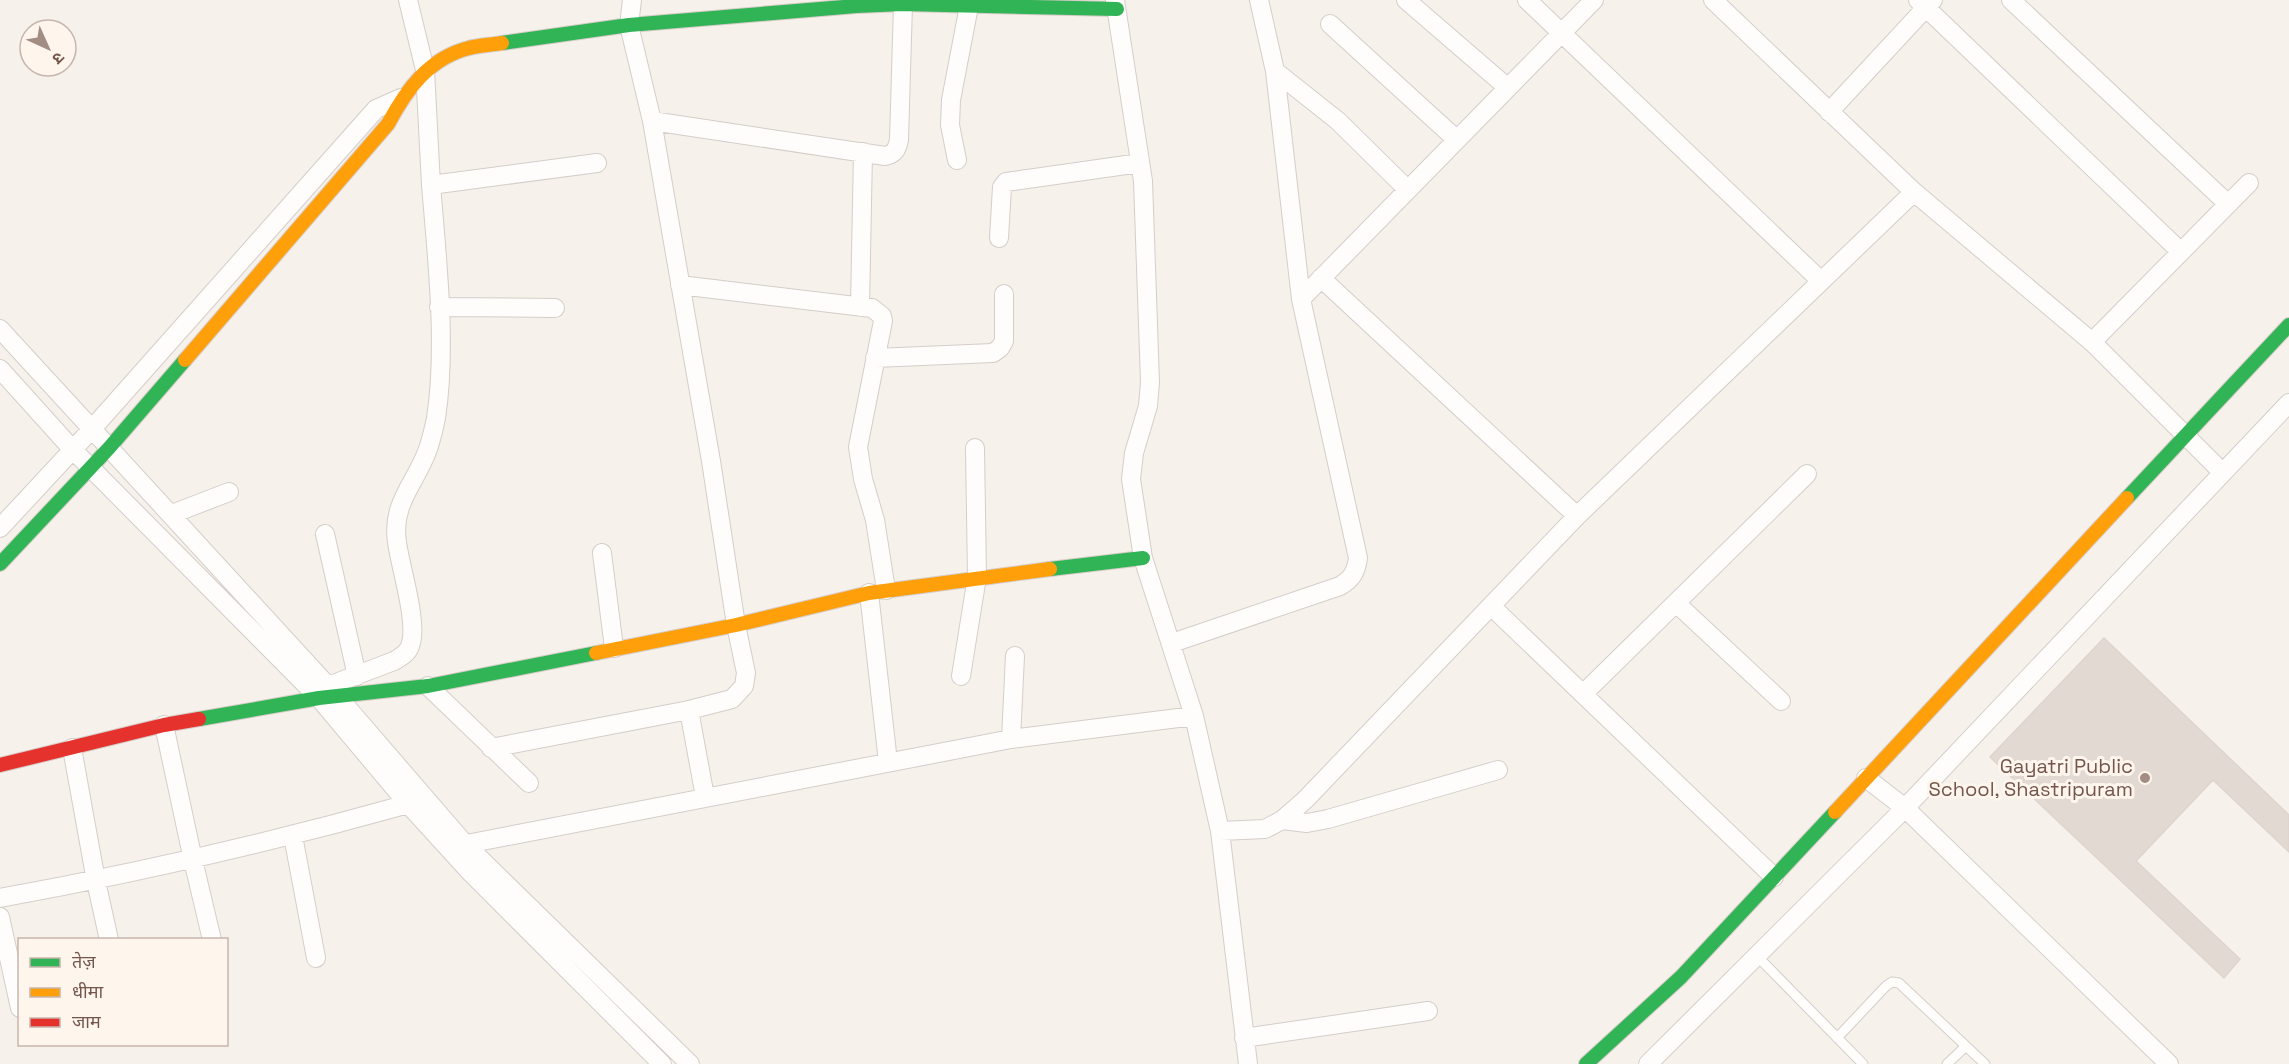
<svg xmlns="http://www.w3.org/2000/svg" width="2289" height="1064" font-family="'Space Grotesk','Noto Sans Devanagari',sans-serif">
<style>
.building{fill:#e3d9d3;stroke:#dfd4cd;stroke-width:1.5}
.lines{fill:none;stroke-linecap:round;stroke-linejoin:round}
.lane-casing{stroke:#d5cdc8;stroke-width:11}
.street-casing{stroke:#d5cdc8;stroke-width:20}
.fast-casing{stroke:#d6ccc8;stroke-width:16}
.slow-casing{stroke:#d6ccc8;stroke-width:16}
.jam-casing{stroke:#d6ccc8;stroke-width:16}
.lane{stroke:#fefdfc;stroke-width:9}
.street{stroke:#fefdfc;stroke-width:18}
.fast{stroke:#30b455;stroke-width:14}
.slow{stroke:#ff9f0a;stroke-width:14}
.jam{stroke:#e5322d;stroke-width:14}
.poi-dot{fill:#a28c84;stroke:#fef5ed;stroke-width:2}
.labels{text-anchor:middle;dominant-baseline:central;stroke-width:6;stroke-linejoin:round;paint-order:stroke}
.poi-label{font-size:20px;fill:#74564c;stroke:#fef5ed;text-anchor:end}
</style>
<rect width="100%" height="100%" fill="#f6f1eb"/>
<!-- building -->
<path class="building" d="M2104 638 2289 815V852L2213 780 2136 861 2240 959 2224 978 1990 757Z"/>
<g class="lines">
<!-- lane casing -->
<g class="lane-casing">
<path id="lane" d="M1757 956 1863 1064
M1837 1038 1886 986 1892 982 1899 983 1985 1064
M1947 1064 1966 1046"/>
</g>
<!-- street casing -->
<g class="street-casing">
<path id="street" d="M408 0 425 70 431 185
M1115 0 1143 181 1150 382 1148 406 1134 453 1131 479 1143 558 1194 716 1220 831 1248 1064
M1406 0 1508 88
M1527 0 1821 281
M1713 0 1914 192 2092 342 2222 472
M1918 0 2181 252
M2011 0 2228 204
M1330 24 1457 140
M1275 71 1338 121 1408 190
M1829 112 1933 0
M652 121 885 156C895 154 897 149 899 140L903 4
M957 160 950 125 951 100 969 6
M999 238 1002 187 1006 182 1140 163
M1321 278 1577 516
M680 285 872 308 882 316 883 321 858 447 863 479 875 520 886 590
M1301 299 1594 0
M439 307 555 308
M860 307 863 152
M0 329 338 697 464 843 690 1064
M2092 342 2249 183
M875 358 993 353 1000 348 1004 341V294
M0 369 73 450 319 698 408 804 470 872 662 1064
M172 514 229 492
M0 528 91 430 376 109 401 98
M325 534 357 676
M602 553 614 648
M869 593 888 762
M1676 603 1781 701
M1491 606 1774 877
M1172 643 1340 586C1352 579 1356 572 1358 558L1301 299 1275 71 1259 0
M961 676 977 577 975 448
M328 686 394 661C401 657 408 653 410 646 419 624 400 567 397 542 391 503 416 483 428 449 431 440 434 428 436 418 447 347 437 258 431 185L597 163
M428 686 529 783
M1583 694 1807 474
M689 710 705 797
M164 725 193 860 212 940
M1011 739 1015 656
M72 748 96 881 109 940
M491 748 689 710 732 699 744 686 746 673 736 625 711 461 652 121 629 25 632 0
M1866 778 1905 808 2169 1064
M1282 820 1307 823 1328 819 1498 770
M1220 831 1265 829 1282 820 1305 800 1577 516 1914 192
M293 836 316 958
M456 846 1011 739 1194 716
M0 898C138 873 273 842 408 804
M0 917 20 1008
M1244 1038 1428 1011
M1648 1064 1905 808 2289 403"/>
</g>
<!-- fast casing -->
<g class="fast-casing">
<path id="fast" d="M502 43 629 25 856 6 903 4 1117 9
M2127 498 2289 325
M0 564 109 448 185 360
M1050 569 1143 558
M199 719 319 698 428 686 596 653
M1586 1064 1681 977 1835 812"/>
</g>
<!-- slow casing -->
<g class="slow-casing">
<path id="slow" d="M185 360 388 124C406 90 429 58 469 48 479 45 491 45 502 43
M596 653 736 625 869 593 1050 569
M1835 812 2127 498"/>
</g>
<!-- jam casing -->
<g class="jam-casing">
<path id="jam" d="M0 765 164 725 199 719"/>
</g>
<!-- lane -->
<use href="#lane" class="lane"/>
<!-- street -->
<use href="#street" class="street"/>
<!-- fast -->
<use href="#fast" class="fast"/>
<!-- slow -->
<use href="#slow" class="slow"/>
<!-- jam -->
<use href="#jam" class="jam"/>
</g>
<!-- markers -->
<circle class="poi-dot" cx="2145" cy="778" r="6"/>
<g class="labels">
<!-- poi labels -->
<g class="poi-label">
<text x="2133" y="766">Gayatri Public<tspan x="2133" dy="23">School, Shastripuram</tspan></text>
</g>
</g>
<!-- legend -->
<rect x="18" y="938" width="210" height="108" fill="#fef5ed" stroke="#c7b5ad" stroke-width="1.5"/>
<rect x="30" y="958" width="30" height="9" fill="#30b455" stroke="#c7b5ad" stroke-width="1.5"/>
<text x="72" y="968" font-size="18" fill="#74564c">तेज़</text>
<rect x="30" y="988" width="30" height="9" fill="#ff9f0a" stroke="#c7b5ad" stroke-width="1.5"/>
<text x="72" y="998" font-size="18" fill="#74564c">धीमा</text>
<rect x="30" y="1018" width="30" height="9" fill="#e5322d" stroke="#c7b5ad" stroke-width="1.5"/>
<text x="72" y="1028" font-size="18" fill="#74564c">जाम</text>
<!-- north arrow -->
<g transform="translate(48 48) rotate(135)"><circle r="28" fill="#fef5ed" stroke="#c7b5ad" stroke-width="1.5"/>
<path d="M0-4.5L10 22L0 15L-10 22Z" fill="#a28c84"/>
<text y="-9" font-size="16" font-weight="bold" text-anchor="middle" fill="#74564c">उ</text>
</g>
</svg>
